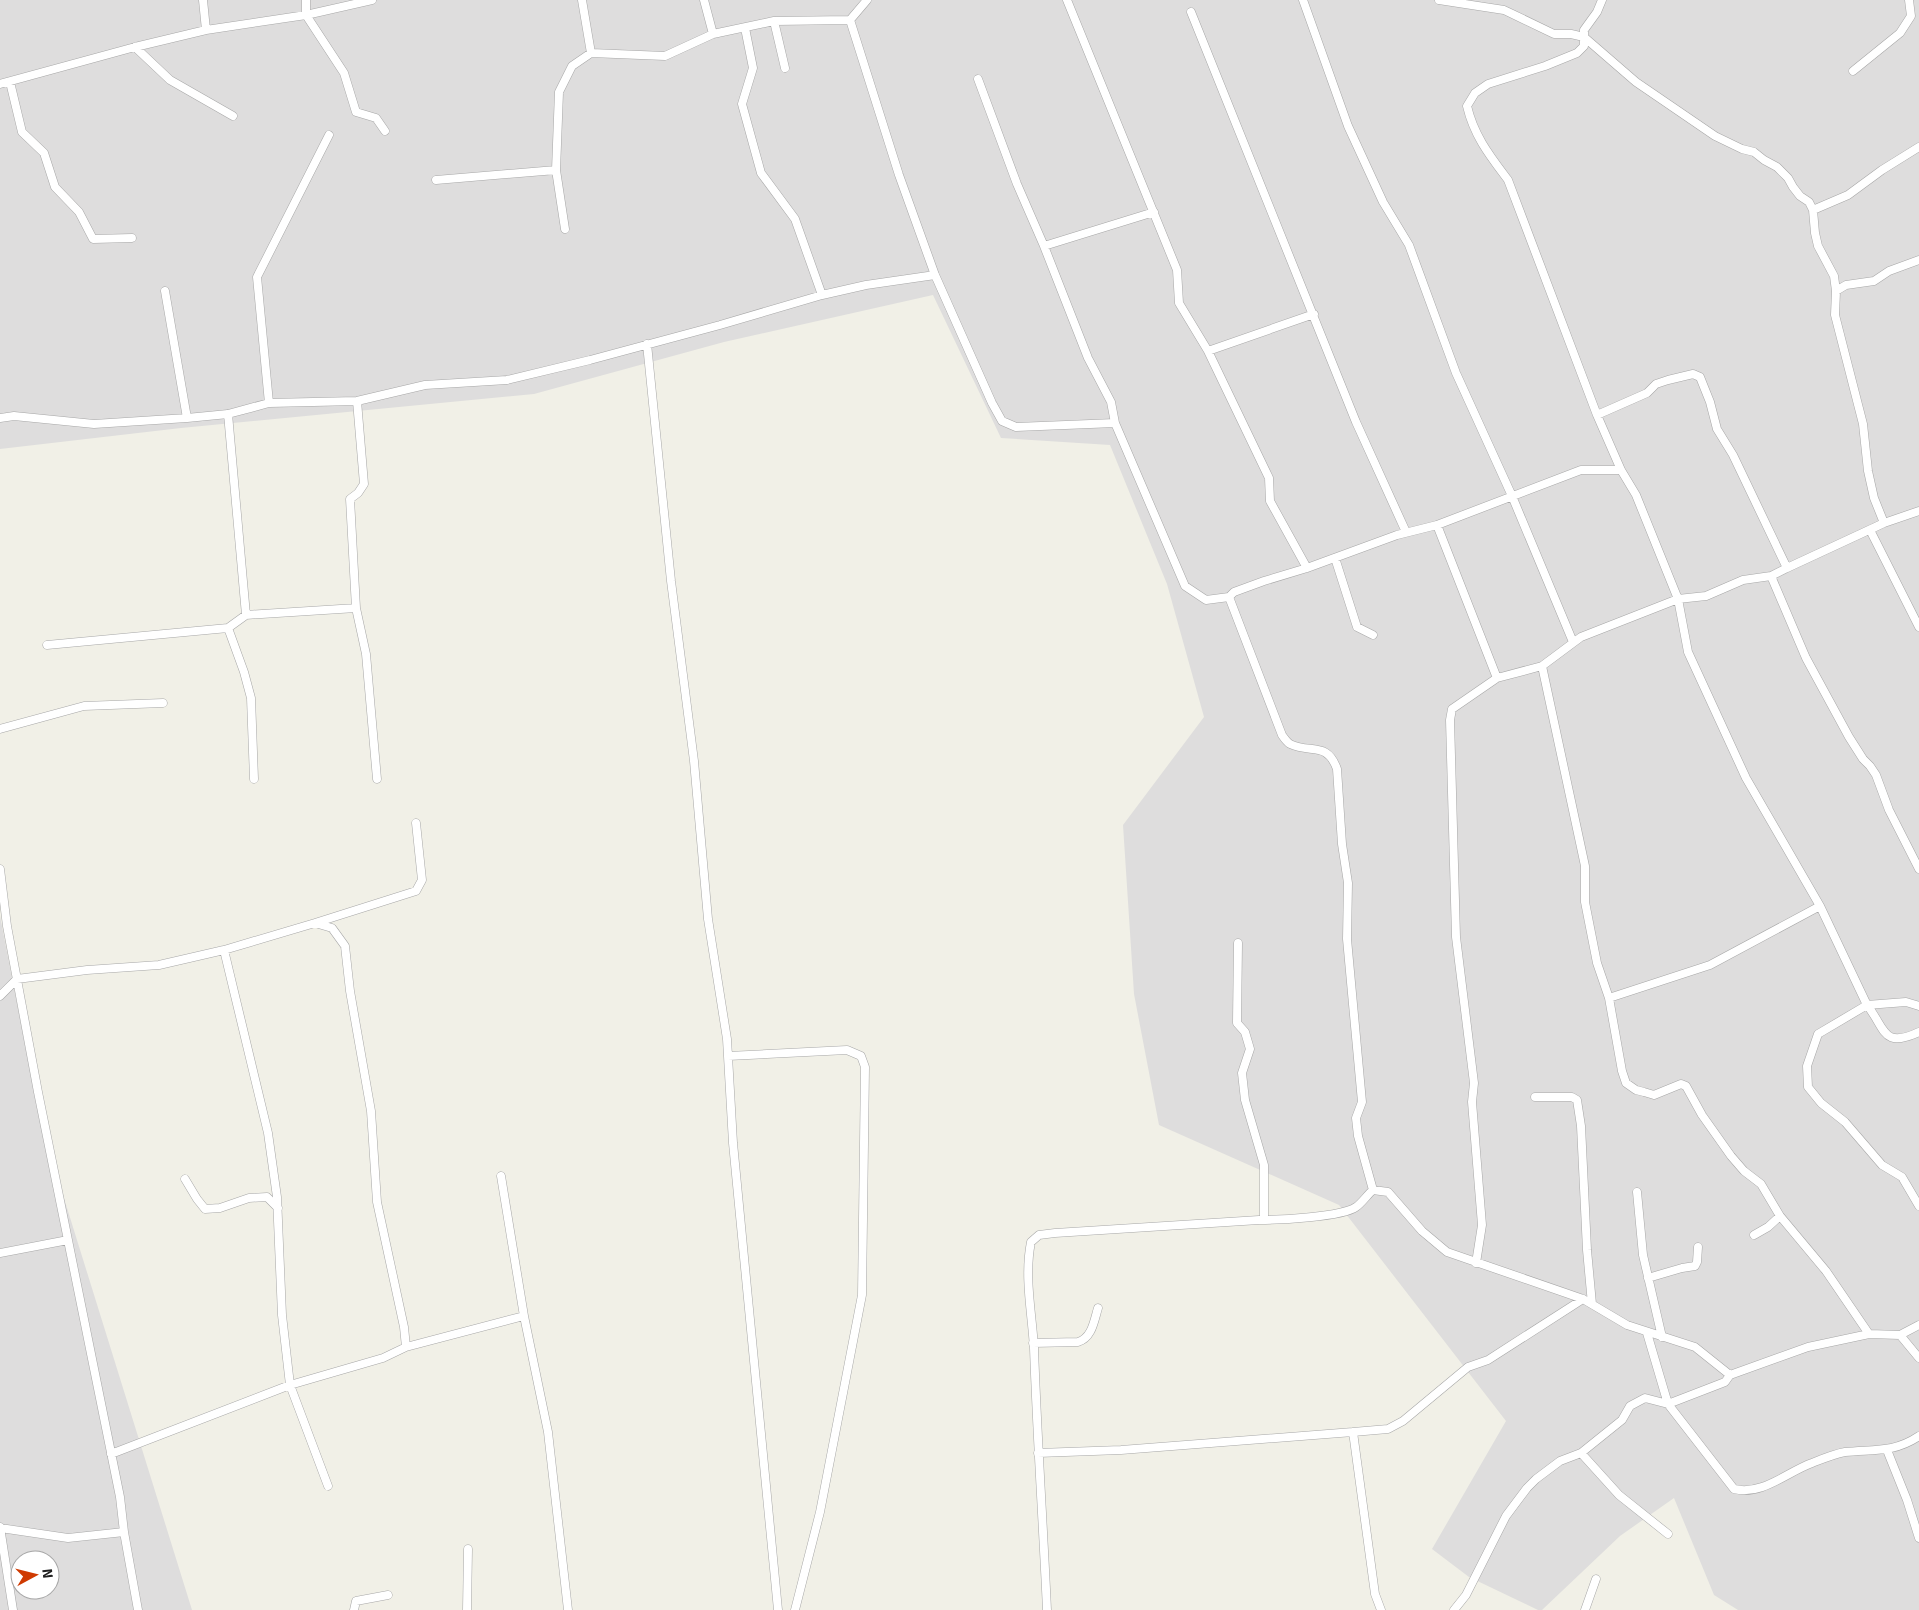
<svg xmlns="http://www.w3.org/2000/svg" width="1919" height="1610" font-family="Signika,sans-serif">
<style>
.residential{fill:#dedddd;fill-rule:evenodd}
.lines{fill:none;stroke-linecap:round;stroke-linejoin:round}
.minor-casing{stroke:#a7a7a7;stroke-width:9}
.minor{stroke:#fff;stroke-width:8}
</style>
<rect width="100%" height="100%" fill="#f1f0e7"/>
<!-- residential -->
<path class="residential" d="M0 0H1919V1610H1738L1714 1595 1674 1498 1620 1536 1542 1610H1538L1469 1577 1432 1549 1506 1421 1339 1205 1159 1125 1134 994 1123 825 1204 717 1167 584 1110 445 1001 438 933 295 724 342 534 394 181 428 0 449Z
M0 916 40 1121 192 1610H0ZM20 1560H50V1590H20Z"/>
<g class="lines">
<!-- minor casing -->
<g class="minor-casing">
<path id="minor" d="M203 0 206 30
M306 0V15L344 73 356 112 376 118 385 131
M582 0 591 53 665 56 713 34 704 0
M1067 0 1177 270 1179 303 1208 351 1269 478 1270 501 1307 568
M1303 0 1348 126 1383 202 1409 245 1456 373 1512 496 1573 642
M1439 0 1504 10 1554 34H1571L1584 37V30L1597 12 1602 0
M1191 12 1356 422 1406 532
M850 20 899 175 935 275 992 403 1002 421 1016 427 1115 423
M774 21 850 20 867 0
M745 28 753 68 742 104 761 173 795 219 822 295
M713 34 774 21 785 68
M135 47 170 80 233 116
M1853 71 1900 33 1911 16 1909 0
M978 79 1017 184 1044 246 1088 358 1111 402 1115 423 1185 586 1206 600 1229 597 1234 592 1264 581 1307 568 1397 535 1437 525 1581 470H1621
M10 82 22 132 44 153 55 187 79 212 93 239 132 238
M0 84 135 47 206 30 306 15 372 0
M556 170 565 229
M436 180 556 170 559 92 572 66 591 53
M1813 210 1848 195 1882 170 1919 147
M1044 246 1154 212
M1919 260 1889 271 1874 281 1846 285 1836 291 1834 276 1818 246 1815 233 1813 210 1809 202 1800 196 1793 187 1788 178 1777 167 1764 160 1754 152 1742 149 1715 136 1636 82 1584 37V46L1577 53 1545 66 1488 84 1475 93 1467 106C1474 136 1490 156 1508 180L1597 415 1621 470 1636 495 1678 599 1688 652 1746 778 1820 906 1867 1005 1818 1034 1807 1066 1808 1087 1821 1103 1845 1122 1882 1165 1902 1177 1919 1206
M165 291 187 418
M1836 291 1835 315 1863 424 1868 471 1874 498 1884 523
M647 344 671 581 694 761 708 919 727 1039 733 1143 778 1610
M1208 351 1314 314
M357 401 364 484 358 493 350 499 356 608 366 654 377 779
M269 403 257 277 329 135
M228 414 246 615
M0 418 14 416 94 424 187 418 228 414 269 403 357 401 425 385 507 380 590 360 720 325 822 295 866 285 935 275
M1437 525 1497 678 1542 666 1581 637 1678 599 1706 596 1743 580 1771 576 1787 568 1733 455 1717 429 1710 402 1700 377 1693 374 1668 380 1656 384 1647 393 1597 415
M1870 530 1919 627
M1335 558 1357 627 1373 635
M1787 568 1884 523 1919 511
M1771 576 1806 658 1849 737 1863 759 1870 766 1876 775 1889 810 1919 869
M47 645 228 628
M1542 666 1585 866V902L1597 963 1609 998 1622 1071 1626 1083 1636 1090 1644 1092 1654 1095 1681 1084 1686 1086 1702 1115 1731 1156 1744 1171 1761 1184 1780 1216 1768 1227 1754 1235
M0 729 84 706 163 703
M254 779 251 698 244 672 228 628 246 615 356 608
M0 869 7 926 38 1092 120 1497 124 1532 138 1610
M315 923 416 891 422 880 416 823
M1238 943 1237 1023 1245 1032 1250 1049 1242 1073 1245 1100 1264 1165V1220
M224 950 268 1133 277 1197 282 1315 290 1385 328 1486
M0 996 17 979 87 970 159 965 224 950 315 923 332 928 345 946 350 991 371 1111 377 1202 404 1327 406 1347 383 1358 290 1385 111 1454
M1609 998 1710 965 1820 906
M1919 1006 1906 1002 1867 1005C1886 1029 1882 1049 1919 1032
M728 1056 847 1050 861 1056 865 1067 862 1295 820 1512 795 1610
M1535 1097H1572L1577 1100 1581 1126 1587 1250 1592 1304
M185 1179 197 1199 205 1209 220 1208 249 1198 267 1197 278 1208
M1373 1190 1388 1192 1422 1231 1447 1252 1583 1299 1627 1325 1695 1347 1730 1375
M1637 1192 1643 1255 1662 1337
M1780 1216 1826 1271 1869 1334
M0 1253 68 1240
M1476 1263 1482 1225 1472 1102 1474 1083 1456 937 1450 720 1452 709 1497 678
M1648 1278 1682 1268 1695 1266 1697 1262 1698 1247
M524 1316 548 1432 568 1610
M1647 1333 1668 1404 1734 1489C1762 1496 1787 1472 1812 1463 1822 1459 1834 1454 1845 1452 1873 1449 1894 1453 1919 1436
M1900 1335 1919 1358
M1033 1343 1078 1342C1092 1338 1094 1321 1098 1308
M406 1347 524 1316 501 1176
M1353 1432 1388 1429 1403 1421 1468 1367 1488 1360 1583 1299
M1887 1450 1907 1500 1919 1538
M1038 1453 1121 1450 1353 1432 1375 1594 1381 1610
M1581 1453 1619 1495 1668 1534
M0 1527 13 1610
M0 1528 68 1538 124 1532
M354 1610 356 1601 388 1595
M467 1610 468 1549
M1047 1610C1043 1523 1037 1435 1034 1348 1032 1313 1024 1277 1031 1242L1039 1235 1055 1233 1259 1220C1278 1220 1342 1217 1356 1207 1362 1203 1367 1195 1373 1190L1358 1136 1356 1118 1362 1102 1347 939 1348 883 1342 844 1337 769C1327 741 1311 754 1290 744 1287 742 1284 738 1282 735L1229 597
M1454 1610 1466 1595 1506 1516 1527 1488 1536 1479 1560 1461 1581 1453 1622 1420 1630 1406 1645 1398 1668 1404 1725 1382 1730 1375 1808 1347 1869 1334 1900 1335 1919 1325
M1585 1610 1596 1579"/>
</g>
<!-- minor -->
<use href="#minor" class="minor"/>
</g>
<!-- north arrow -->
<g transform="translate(35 1575) rotate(83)"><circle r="24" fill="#ffffff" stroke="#a6a6a6"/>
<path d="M0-4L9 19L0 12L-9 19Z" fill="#cf3a01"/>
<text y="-8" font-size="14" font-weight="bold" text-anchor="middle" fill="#202020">N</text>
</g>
</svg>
